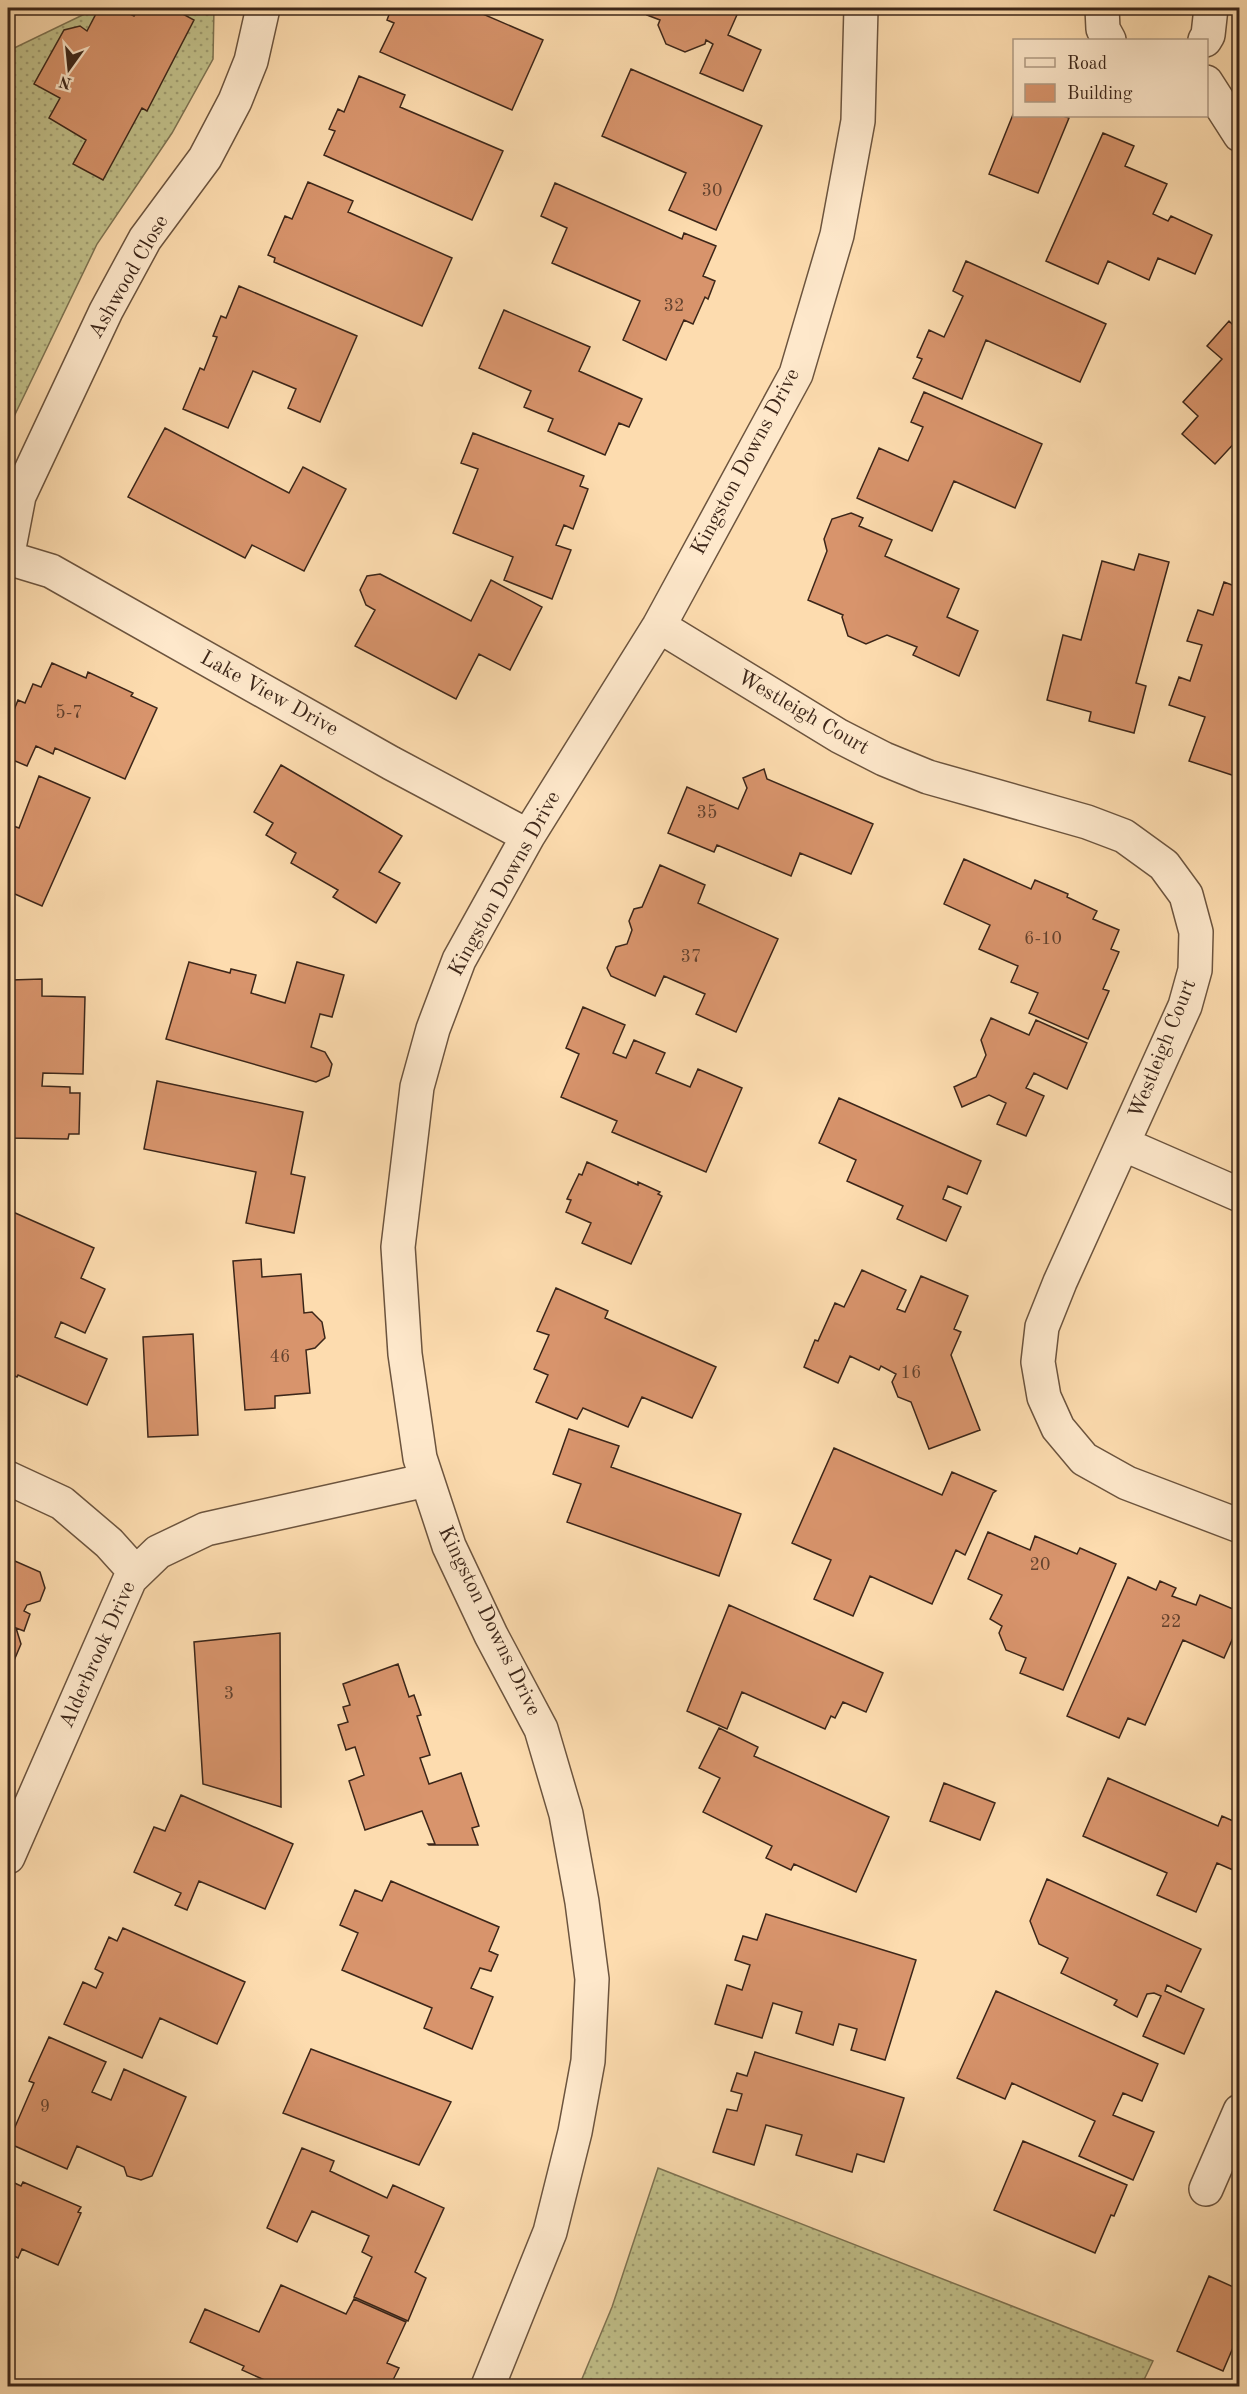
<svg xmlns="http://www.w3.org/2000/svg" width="1247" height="2394" font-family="'Old Standard TT',serif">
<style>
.grass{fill:url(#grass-dots);stroke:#7e7352;stroke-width:1.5}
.building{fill:#d8946c;stroke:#3c2619;stroke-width:1.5}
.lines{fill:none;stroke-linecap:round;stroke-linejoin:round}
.minor-casing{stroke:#6c543e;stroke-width:36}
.minor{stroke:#fee8cb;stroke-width:33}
.labels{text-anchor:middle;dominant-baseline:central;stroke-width:4.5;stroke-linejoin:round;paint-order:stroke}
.number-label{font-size:18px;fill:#63422e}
.street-label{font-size:21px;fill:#3c2619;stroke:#fee8cb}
</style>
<defs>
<pattern id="grass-dots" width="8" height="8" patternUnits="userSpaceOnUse" patternTransform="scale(1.5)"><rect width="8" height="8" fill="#c1c08a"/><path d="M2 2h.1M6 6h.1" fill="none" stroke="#9e9c70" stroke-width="1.8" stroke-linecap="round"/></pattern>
</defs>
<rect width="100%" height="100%" fill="#fddcaf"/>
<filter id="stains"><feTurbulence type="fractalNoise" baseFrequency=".00333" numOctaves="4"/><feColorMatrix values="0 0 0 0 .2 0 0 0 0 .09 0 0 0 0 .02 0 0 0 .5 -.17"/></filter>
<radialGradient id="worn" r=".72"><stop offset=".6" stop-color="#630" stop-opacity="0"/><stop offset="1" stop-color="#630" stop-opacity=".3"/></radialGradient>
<!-- grass -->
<path class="grass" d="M97 8H214L213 59 172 133 97 244 8 429V51Z
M658 2168 1153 2361 1141 2386H579L612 2307Z"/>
<!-- building -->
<path class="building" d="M109 8H118L134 16 139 8H172L194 20 147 111 142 108 103 180 73 164 86 140 49 118 60 98 34 84 64 30 80 26 87 31 98 10Z
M380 8H469L543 40 512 110 380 52 394 23 387 20 390 12Z
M650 8H740L728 35 761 50 743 91 700 73 713 44 706 40 705 44 685 52 666 44 658 25 660 20 647 15Z
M631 69 762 126 716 230 669 210 686 173 602 136Z
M359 76 405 95 400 107 503 151 472 220 324 155 335 131 329 129 338 109 344 112Z
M1014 112V116H1063L1069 118 1038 193 989 174Z
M1103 133 1134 146 1125 166 1167 184 1153 214 1168 221 1171 216 1212 235 1195 274 1158 258 1149 280 1108 261 1098 284 1046 261Z
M308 182 353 201 348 212 452 258 422 326 274 262 275 258 268 255 285 216 292 219Z
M555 183 682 239 684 233 716 246 703 276 715 281 708 299 705 297 693 324 684 320 666 360 623 340 640 301 552 263 567 228 541 216Z
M966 261 1106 324 1080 382 986 340 962 399 913 378 922 359 917 357 929 330 944 337 963 296 953 291Z
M239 286 357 336 320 422 288 408 296 389 253 371 228 428 183 409 200 368 204 370 217 337 213 336 221 316 226 318Z
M504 310 590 347 579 371 642 399 629 427 619 423 605 455 548 431 553 419 524 407 531 391 479 368Z
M1240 318V437L1215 464 1182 434 1198 416 1183 402 1222 359 1207 346 1229 321 1233 325Z
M924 392 1042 444 1015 508 954 481 932 531 857 498 879 448 908 461 923 427 911 422Z
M165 428 289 493 303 467 346 489 304 571 252 545 245 558 128 497Z
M473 433 584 476 580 486 588 489 573 529 564 525 556 545 571 550 552 599 504 580 513 557 453 533 478 469 461 463Z
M851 513 863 518 859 526 892 540 885 556 959 589 947 617 978 631 959 676 913 655 917 647 887 635 866 644 848 636 842 617 843 615 808 600 827 551 824 539 832 519Z
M1139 554 1169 562 1136 683 1146 686 1134 733 1089 721 1091 712 1047 700 1063 635 1081 640 1102 561 1134 570Z
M380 574 471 621 491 580 542 607 510 670 479 654 456 699 355 646 375 610 366 605 360 590 367 576Z
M1224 582 1240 588V763L1235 776 1189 761 1205 717 1169 705 1179 677 1190 681 1202 645 1187 641 1198 610 1213 615Z
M52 663 86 678 88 672 133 693 131 696 157 708 125 779 55 748 53 754 36 746 27 766 8 758V707L14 710 18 700 25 703 33 684 41 687Z
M281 765 402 836 379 872 400 883 376 923 333 897 338 890 291 863 296 853 266 835 273 823 254 812Z
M764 769 767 779 873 824 851 874 800 853 791 876 717 845 714 852 668 833 687 787 738 809 747 788 743 778Z
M39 776 90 798 42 906 8 891V824L19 828Z
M964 859 1031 889 1035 880 1068 894 1067 897 1097 911 1093 919 1119 930 1111 949 1119 952 1103 989 1109 991 1088 1039 1029 1013 1038 993 1011 982 1018 966 979 949 990 925 944 904Z
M660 865 705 885 698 903 778 939 736 1032 696 1014 705 994 664 976 655 996 611 976 607 968 616 947 627 944 632 930 629 921 634 909 642 907Z
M189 962 230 973 231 969 256 975 251 993 285 1003 297 962 344 975 332 1017 320 1014 311 1047 325 1052 332 1064 329 1076 316 1082 166 1039Z
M42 979V996L85 997 83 1074 43 1073 42 1086 70 1087V1093H80L79 1134H69L68 1139 8 1138V1086H14V1072H8V996H11V980Z
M583 1007 625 1025 613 1053 626 1058 634 1040 665 1053 656 1073 690 1087 698 1069 742 1088 706 1172 612 1132 617 1121 561 1097 579 1054 566 1048Z
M991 1018 1029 1035 1036 1020 1087 1043 1067 1089 1034 1073 1026 1088 1044 1096 1026 1136 997 1124 1006 1103 989 1095 962 1107 954 1087 976 1077 986 1055 981 1040Z
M157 1081 303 1112 291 1174 305 1177 294 1233 246 1223 256 1172 144 1149Z
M839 1098 981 1161 967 1194 948 1186 943 1199 961 1207 946 1241 897 1219 903 1206 847 1181 856 1160 819 1143Z
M587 1162 638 1185V1182L660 1192 658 1194 662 1196 631 1264 582 1243 591 1223 566 1212 571 1200 567 1199 579 1174 582 1175Z
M13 1212 94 1248 81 1278 105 1289 85 1333 61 1322 55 1337 107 1359 87 1405 18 1375 17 1377 8 1373V1226Z
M261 1259 262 1277 301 1274 304 1313 312 1312 322 1322 325 1338 315 1348 306 1350 310 1393 275 1396V1408L245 1410 233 1261Z
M862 1270 906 1290 897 1309 905 1312 921 1276 968 1296 954 1329 961 1332 951 1355 980 1430 929 1449 911 1402 898 1397 892 1382 896 1374 881 1366 879 1370 850 1356 838 1383 804 1367 815 1340 818 1341 835 1303 844 1307Z
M556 1288 608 1311 605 1318 716 1367 692 1418 642 1397 628 1427 583 1408 577 1419 536 1402 548 1375 534 1369 549 1335 537 1331Z
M193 1334 198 1435 148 1437 143 1337Z
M569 1429 619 1446 611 1467 741 1514 719 1576 567 1522 581 1484 553 1474Z
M834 1448 942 1495 952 1472 996 1491 993 1493 965 1555 956 1550 932 1604 870 1576 853 1616 814 1599 831 1560 792 1543Z
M988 1532 1030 1550 1035 1536 1077 1554 1080 1548 1116 1564 1063 1690 1020 1673 1026 1658 1006 1650 999 1633 1002 1626 990 1619 1002 1595 968 1579Z
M8 1558 40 1572 45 1588 40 1601 27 1605 24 1611 30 1614 24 1631 16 1628 21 1644 13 1663 8 1665Z
M1128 1577 1156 1590 1160 1581 1176 1588 1172 1596 1196 1605 1200 1595 1240 1612V1622L1224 1658 1183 1640 1145 1725 1128 1718 1119 1738 1067 1716Z
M729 1605 883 1673 866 1712 843 1702 835 1718 831 1716 825 1729 742 1692 727 1729 687 1711Z
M280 1633 281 1807 203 1784 194 1642Z
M398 1664 409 1697 414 1695 421 1715 417 1716 430 1755 420 1758 429 1784 461 1773 479 1826 472 1828 478 1845H429L428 1844H435L422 1811 365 1830 349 1781 364 1775 355 1747 346 1750 338 1725 348 1722 343 1707 350 1705 343 1684Z
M719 1728 758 1747 754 1756 889 1817 856 1892 794 1864 791 1870 766 1858 772 1846 703 1812 720 1778 699 1768Z
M1108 1778 1218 1826 1222 1816 1240 1824V1873L1217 1863 1196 1912 1157 1895 1167 1873 1083 1836Z
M944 1783 995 1803 980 1840 930 1821Z
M181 1795 293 1844 265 1909 199 1881 187 1910 175 1905 181 1893 134 1872 154 1827 165 1831Z
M1047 1879 1201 1949 1181 1992 1167 1985 1165 1991 1204 2009 1184 2054 1143 2036 1161 1996 1154 1993 1147 1994 1137 2017 1114 2005 1117 2000 1061 1973 1068 1958 1039 1944 1030 1921Z
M391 1881 499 1927 489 1951 498 1955 491 1971 480 1968 471 1988 493 1997 472 2049 424 2028 432 2008 342 1970 358 1933 340 1925 355 1890 382 1901Z
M766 1914 916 1960 885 2060 851 2050 857 2029 839 2024 833 2045 796 2033 802 2012 773 2003 762 2038 715 2024 727 1985 742 1990 750 1965 735 1960 743 1936 757 1940Z
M123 1928 245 1982 217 2044 160 2018 142 2058 64 2024 83 1982 96 1988 103 1973 95 1969 109 1937 117 1941Z
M996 1991 1158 2064 1142 2101 1123 2093 1113 2115 1154 2132 1133 2180 1079 2156 1095 2121 1012 2083 1005 2099 957 2078Z
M49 2037 106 2062 92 2092 111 2100 124 2069 186 2097 152 2176 141 2180 127 2176 124 2167 77 2146 67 2169 8 2143 34 2083 29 2081Z
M311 2049 451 2102 419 2165 283 2113Z
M755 2052 904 2098 884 2162 857 2154 852 2172 796 2155 802 2135 766 2125 754 2165 713 2152 727 2109 737 2111 742 2094 731 2091 737 2073 747 2076Z
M1023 2141 1127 2185 1114 2216 1111 2215 1095 2253 994 2210Z
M302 2148 334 2161 330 2171 387 2198 393 2185 444 2208 415 2272 426 2278 408 2321 354 2297 372 2257 362 2252 369 2236 312 2211 297 2242 267 2228Z
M8 2180 21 2186 23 2182 81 2207 78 2212 81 2213 58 2265 22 2249 18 2258 8 2253Z
M1209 2276 1240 2290V2345L1235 2343 1223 2371 1177 2351Z
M281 2285 346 2314 354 2299 406 2322 387 2363 399 2368 390 2386H278L242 2370 244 2366 190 2342 205 2309 259 2332Z"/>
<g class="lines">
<!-- minor casing -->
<g class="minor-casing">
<path id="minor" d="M1102 8 1103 29 1109 40
M1205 40 1208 35 1211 8
M1206 82 1240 135
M8 553 19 496 106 311 145 239 205 158 235 101 251 61 263 8
M8 558 51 571 391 763 528 836
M659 626 839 736 884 759 928 777 1087 822 1124 836 1164 865 1186 895 1196 932 1195 970 1185 1006 1060 1282 1042 1327 1038 1362 1044 1397 1058 1428 1084 1459 1127 1483 1240 1526
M1123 1144 1240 1195
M8 1478 62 1503 109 1543 136 1573
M8 1857 130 1579 158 1552 206 1529 427 1480
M1206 2189 1240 2111
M488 2386 550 2232 575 2132 588 2061 592 1979 582 1902 566 1814 541 1729 491 1635 449 1546 420 1458 405 1354 398 1247 417 1087 433 1029 459 960 528 836 659 626 796 374 837 235 858 121 861 8"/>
</g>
<!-- minor -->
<use href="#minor" class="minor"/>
</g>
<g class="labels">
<!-- number labels -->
<g class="number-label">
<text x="712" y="191">30</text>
<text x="674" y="306">32</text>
<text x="69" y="713">5-7</text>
<text x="707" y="813">35</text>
<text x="1043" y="939">6-10</text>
<text x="691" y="957">37</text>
<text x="280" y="1357">46</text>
<text x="911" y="1373">16</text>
<text x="1040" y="1565">20</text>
<text x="1171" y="1622">22</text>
<text x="229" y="1694">3</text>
<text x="45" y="2107">9</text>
</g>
<!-- street labels -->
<g class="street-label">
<text transform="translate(129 277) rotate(-60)">Ashwood Close</text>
<text transform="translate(746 462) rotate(-62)">Kingston Downs Drive</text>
<text transform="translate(269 694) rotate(29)">Lake View Drive</text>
<text transform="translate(803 713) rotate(30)">Westleigh Court</text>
<text transform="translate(505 884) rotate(-61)">Kingston Downs Drive</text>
<text transform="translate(1163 1049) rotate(-68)">Westleigh Court</text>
<text transform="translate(489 1621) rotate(64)">Kingston Downs Drive</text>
<text transform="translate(98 1655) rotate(-66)">Alderbrook Drive</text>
</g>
</g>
<!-- margin -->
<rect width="1247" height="2394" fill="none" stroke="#fddcaf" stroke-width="30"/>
<rect x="9" y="9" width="1229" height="2376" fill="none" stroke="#3c2619" stroke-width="3"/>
<rect x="15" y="15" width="1217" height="2364" fill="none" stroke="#3c2619" stroke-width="1.5"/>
<!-- legend -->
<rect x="1013" y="39" width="195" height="78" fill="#fee8cb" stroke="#b09a84" stroke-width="1.5"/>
<rect x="1025" y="58" width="30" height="9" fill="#fee8cb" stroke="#b09a84" stroke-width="1.5"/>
<text x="1067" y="69" font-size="18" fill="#3c2619">Road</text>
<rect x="1025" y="84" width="30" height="18" fill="#d8946c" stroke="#b09a84" stroke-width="1.5"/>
<text x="1067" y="99" font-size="18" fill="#3c2619">Building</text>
<!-- north arrow -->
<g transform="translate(69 69) rotate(195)" stroke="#fee8cb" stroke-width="4.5" paint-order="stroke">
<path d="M0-4.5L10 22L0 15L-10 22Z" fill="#3c2619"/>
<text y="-9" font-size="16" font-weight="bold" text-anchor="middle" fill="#3c2619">N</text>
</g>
<rect width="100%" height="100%" filter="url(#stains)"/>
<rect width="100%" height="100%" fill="url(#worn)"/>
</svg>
